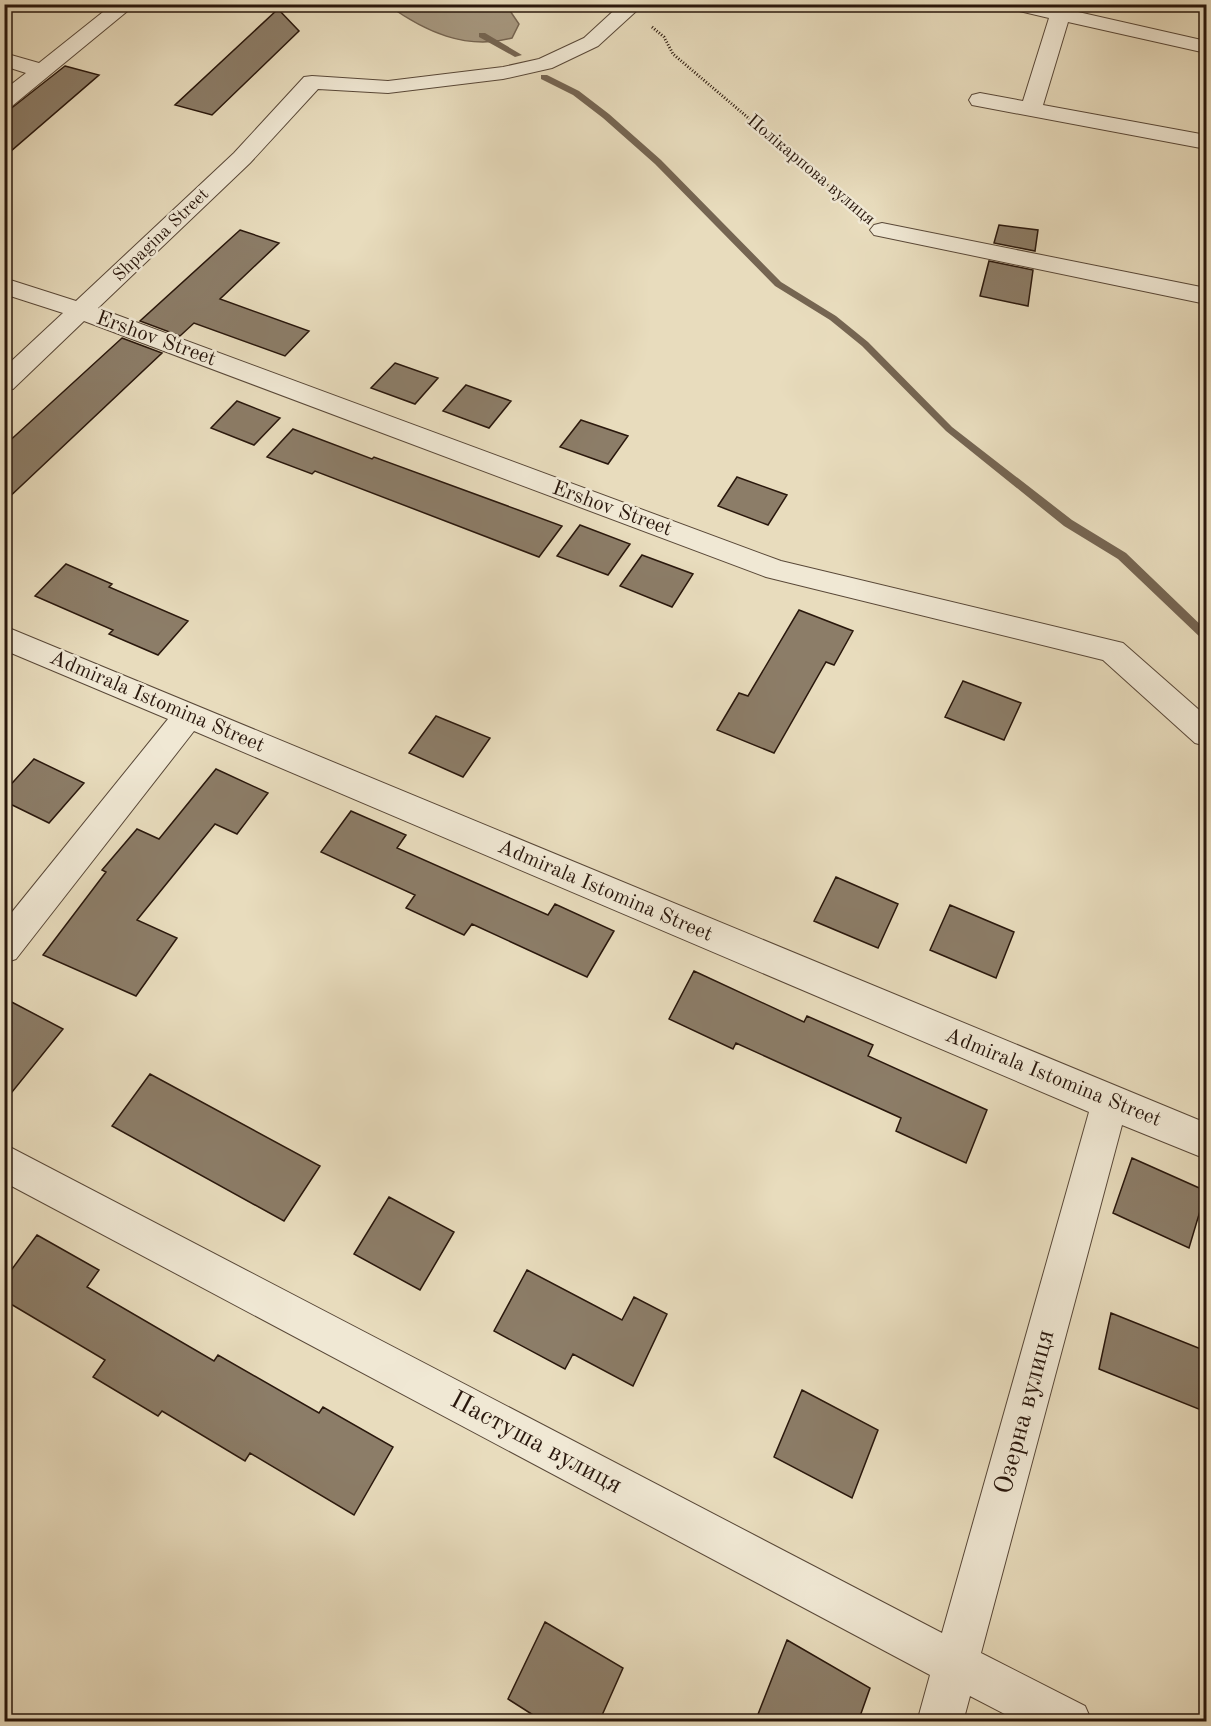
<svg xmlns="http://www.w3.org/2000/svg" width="1211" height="1726" font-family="'Old Standard TT',serif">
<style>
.water{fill:#a79981;stroke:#756552;stroke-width:1.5}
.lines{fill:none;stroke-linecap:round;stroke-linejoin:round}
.stream{fill:#756552;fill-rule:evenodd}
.building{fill:#8c7d68;stroke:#29170c;stroke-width:1.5}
.minor-casing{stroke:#594838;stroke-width:2}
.path{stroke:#29170c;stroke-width:3;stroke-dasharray:1 2;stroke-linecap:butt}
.minor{fill:#f0e8d4;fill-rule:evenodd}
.labels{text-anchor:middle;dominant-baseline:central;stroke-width:5;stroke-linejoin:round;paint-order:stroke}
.far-street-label{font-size:18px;fill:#29170c;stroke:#f0e8d4}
.street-label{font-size:21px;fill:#29170c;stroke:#f0e8d4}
.near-street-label{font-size:26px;fill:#29170c;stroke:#f0e8d4}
</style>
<rect width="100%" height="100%" fill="#e8dcbd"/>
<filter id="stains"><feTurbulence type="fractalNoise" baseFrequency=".00333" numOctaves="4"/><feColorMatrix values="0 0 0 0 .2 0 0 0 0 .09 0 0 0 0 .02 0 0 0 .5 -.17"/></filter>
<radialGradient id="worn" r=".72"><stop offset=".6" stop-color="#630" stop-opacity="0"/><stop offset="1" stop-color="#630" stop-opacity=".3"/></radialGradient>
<!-- water -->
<path class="water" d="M388 5H506L519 24 512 38C466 51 424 31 388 5Z"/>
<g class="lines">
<!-- stream -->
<path class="stream" d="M479 33H485L522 55 515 57 479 37Z
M541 75H547L579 91 609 114 661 160 781 282 836 316 868 342 952 427 1072 520 1126 553 1206 630V640L1202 639 1118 559 1064 526 946 431 862 346 830 320 775 286 655 164 603 118 573 95 541 79Z"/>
</g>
<!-- building -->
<path class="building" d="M278 9 299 31 212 115 175 105Z
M65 66 99 75 4 157V114Z
M999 225 1038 230 1035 251 994 243Z
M240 230 279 243 220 299 309 331 285 356 194 323 180 336 140 321Z
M989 261 1033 270 1028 306 980 296Z
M122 338 162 353 4 502 5 445Z
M395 363 438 378 415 404 371 388Z
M466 385 511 401 489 428 443 411Z
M237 401 280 418 254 445 211 428Z
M581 420 628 436 608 464 560 447Z
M293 429 372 459 374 457 562 526 539 557 315 471 312 474 267 457Z
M737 477 787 495 768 525 718 506Z
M580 525 630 544 608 575 557 556Z
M642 555 693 574 672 607 620 586Z
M66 564 112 584 109 587 188 621 158 655 109 634 113 630 35 596Z
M799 610 853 631 834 665 826 662 774 753 717 730 739 693 748 696Z
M963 681 1021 703 1004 740 945 717Z
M436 716 490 738 463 777 409 753Z
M34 759 84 783 49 823 4 801V792Z
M216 769 268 793 237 834 215 824 137 920 177 938 136 996 43 955 106 872 102 870 137 829 159 839Z
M351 811 406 835 397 848 548 915 555 904 614 931 587 977 472 924 464 935 406 908 415 895 321 852Z
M836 877 898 904 878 948 814 921Z
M950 905 1014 932 996 978 930 950Z
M694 971 804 1022 807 1016 873 1045 868 1056 987 1110 966 1163 896 1131 901 1118 736 1043 733 1049 669 1019Z
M4 998 63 1029 4 1102Z
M150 1074 320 1166 284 1221 112 1126Z
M1132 1158 1206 1191 1189 1248 1113 1213Z
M389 1197 454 1232 420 1290 354 1254Z
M37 1235 99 1270 87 1287 214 1361 218 1355 319 1413 323 1407 393 1447 354 1515 250 1453 245 1461 162 1411 158 1416 93 1377 105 1360 4 1300V1280Z
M527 1270 622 1320 634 1297 667 1314 633 1386 573 1354 565 1369 494 1331Z
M1111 1313 1206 1351V1412L1099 1369Z
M802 1390 878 1430 852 1498 774 1457Z
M545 1622 623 1668 599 1722H544L508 1699Z
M787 1640 870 1688 858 1722H755Z"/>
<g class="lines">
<!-- minor casing -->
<g class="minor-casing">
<path id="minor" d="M113 4H136L12 106 4 107V90L26 73 4 66V53L39 63Z
M621 4H644L598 46 552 68 503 79 388 93 318 89 250 163 98 308 781 561 1123 643 1206 716V746L1195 743 1103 660 766 577 84 321 13 389 4 391V368L63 313 4 294V278L76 301 234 153 304 77 312 76 388 81 503 67 539 59 584 38Z
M1004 4H1043L1206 41V53L1068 22 1043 105 1206 135V149L972 105 969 100 972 95 980 93 1023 101 1049 18 1007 8Z
M882 223 1206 288V304L874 235 870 230 874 225Z
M4 626 1206 1123V1159L1122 1125 981 1653 1085 1706 1092 1722H1020L970 1696 963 1722H917L930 1675 4 1182V1144L942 1633 1089 1112 194 731 16 959 4 963V922L168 719 4 650Z"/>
</g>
<!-- path -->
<path class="path" d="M652 27 664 37 673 54 858 211"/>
<!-- minor -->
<use href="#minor" class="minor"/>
</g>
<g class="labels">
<!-- far-street labels -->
<g class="far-street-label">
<text transform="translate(811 170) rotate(40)">Полікарпова вулиця</text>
<text transform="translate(161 235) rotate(-44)">Shpagina Street</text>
</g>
<!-- street labels -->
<g class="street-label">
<text transform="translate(156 339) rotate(20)">Ershov Street</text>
<text transform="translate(612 509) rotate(20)">Ershov Street</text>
<text transform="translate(157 702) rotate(23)">Admirala Istomina Street</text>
<text transform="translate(605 891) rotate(23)">Admirala Istomina Street</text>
<text transform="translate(1053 1078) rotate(22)">Admirala Istomina Street</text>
</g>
<!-- near-street labels -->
<g class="near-street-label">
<text transform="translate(1025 1412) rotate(-75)">Озерна вулиця</text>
<text transform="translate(536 1443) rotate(28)">Пастуша вулиця</text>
</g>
</g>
<!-- margin -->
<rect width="1211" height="1726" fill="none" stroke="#e8dcbd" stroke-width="24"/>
<rect x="6" y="6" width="1199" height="1714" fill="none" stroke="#29170c" stroke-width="3"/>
<rect x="12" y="12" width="1187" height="1702" fill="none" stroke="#29170c" stroke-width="1.5"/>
<rect width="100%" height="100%" filter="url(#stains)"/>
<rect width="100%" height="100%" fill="url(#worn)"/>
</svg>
